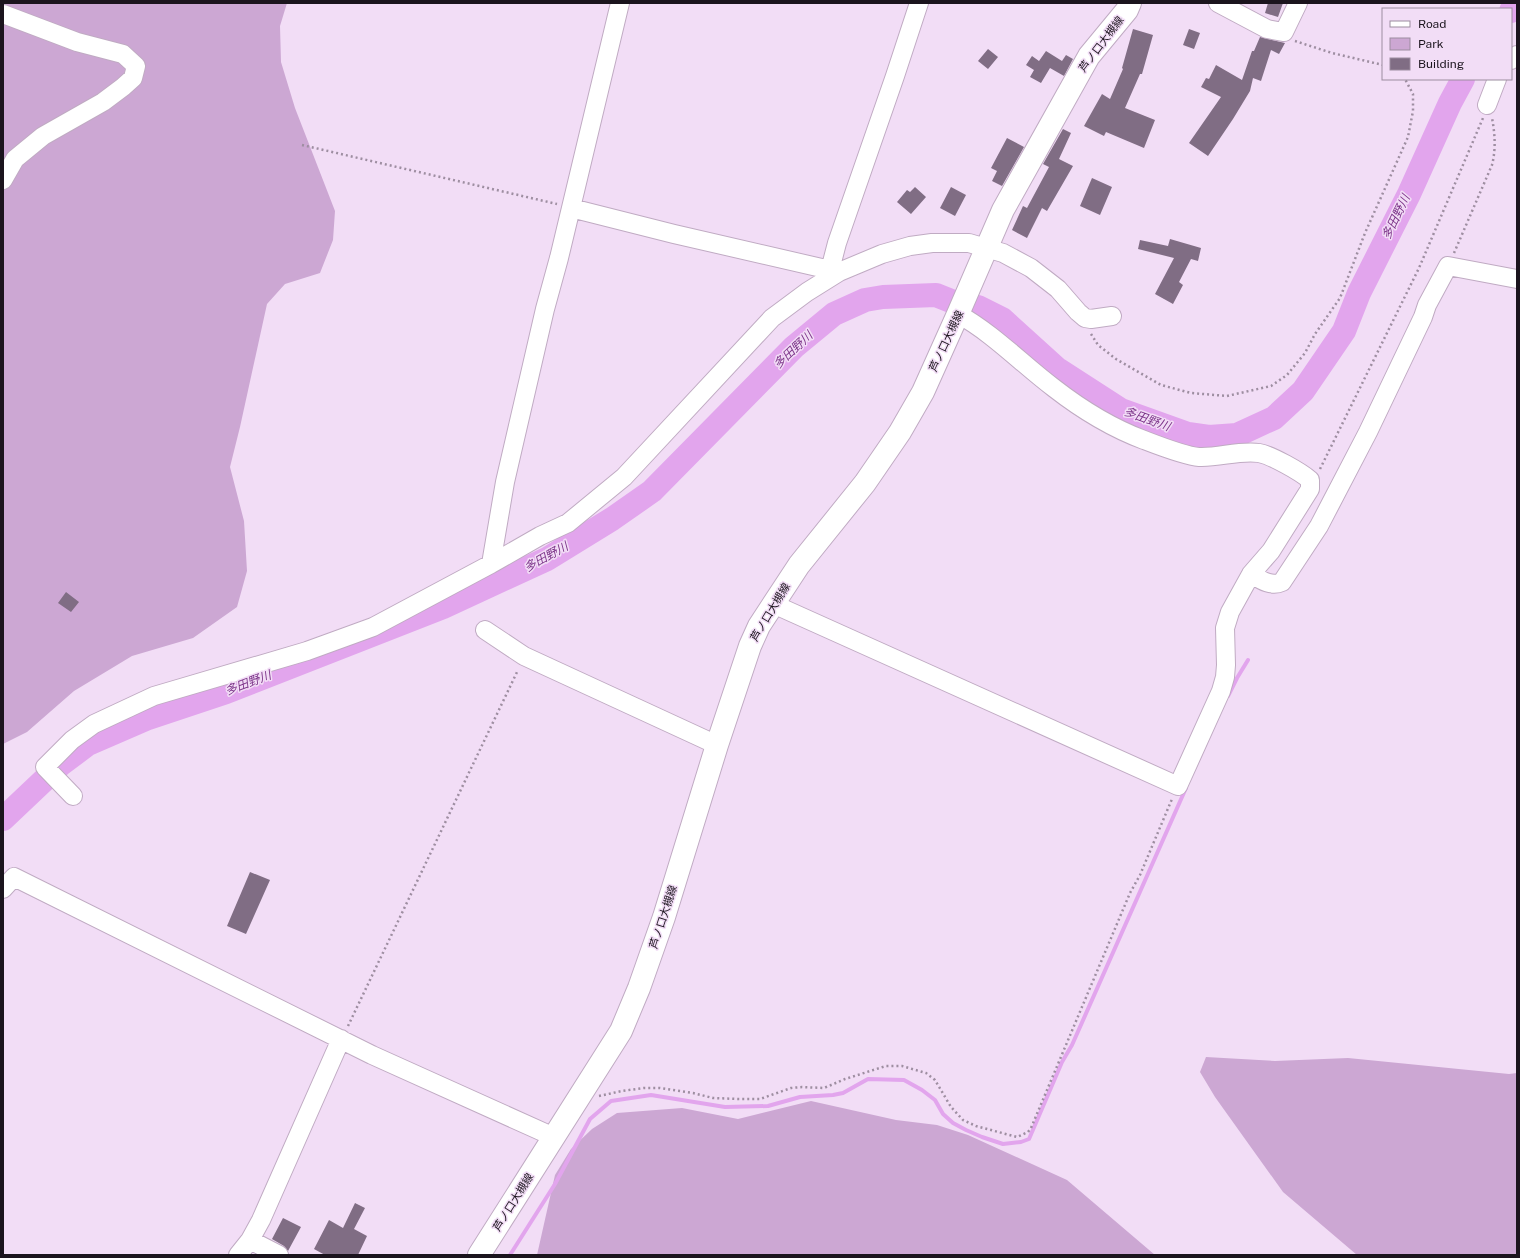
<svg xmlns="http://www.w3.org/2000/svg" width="1520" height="1258" font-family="'Public Sans','Noto Sans JP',sans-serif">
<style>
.green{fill:#cca7d3}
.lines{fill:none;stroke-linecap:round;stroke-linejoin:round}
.stream{stroke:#e2a5ed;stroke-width:4}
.river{stroke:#e2a5ed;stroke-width:24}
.building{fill:#806d84}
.minor-casing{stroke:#c0abc3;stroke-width:20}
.major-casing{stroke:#c0abc3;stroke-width:24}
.path{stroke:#9e8ea1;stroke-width:2.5;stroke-dasharray:2 3;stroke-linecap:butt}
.minor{stroke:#fff;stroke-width:18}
.major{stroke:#fff;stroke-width:22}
.labels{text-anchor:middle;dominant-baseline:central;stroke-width:3;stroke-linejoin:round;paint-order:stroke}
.street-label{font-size:11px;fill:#1b141d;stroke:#f2ddf6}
.water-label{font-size:12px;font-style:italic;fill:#7c3489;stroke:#f2ddf6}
</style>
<rect width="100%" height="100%" fill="#f2ddf6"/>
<!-- green -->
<path class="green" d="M3 3H287L280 26 281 62 295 108 335 211 333 240 320 273 285 284 267 304 240 427 230 467 244 521 247 571 237 607 193 638 132 656 74 691 27 732 3 744Z
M1206 1057 1275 1061 1348 1058 1509 1074 1517 1073V1255H1357L1283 1192 1215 1097 1200 1072Z
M811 1101 896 1120 937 1125 968 1135 1067 1180 1155 1255H537L555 1175 571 1149 592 1129 617 1113 682 1108 738 1119Z"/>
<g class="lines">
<!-- stream -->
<path class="stream" d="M1228 696 1237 678 1248 660
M510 1255 555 1184 590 1119 611 1101 651 1095 725 1107 768 1106 800 1097 833 1095 843 1093 868 1079 904 1080 922 1090 935 1100 943 1114 953 1123 966 1130 982 1137 1003 1144 1021 1142 1029 1139 1062 1062 1072 1045 1186 788"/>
<!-- river -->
<path class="river" d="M1511 11 1517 8
M3 819 60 765 88 744 148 718 226 692 443 607 547 559 612 519 652 491 794 347 834 314 865 300 883 297 936 295 956 303 978 307 1002 319 1056 368 1121 410 1188 434 1209 437 1237 435 1274 418 1303 391 1344 331 1359 293 1409 194 1450 103 1463 79"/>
</g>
<!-- building -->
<path class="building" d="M1268 3H1283L1278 17 1265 13Z
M1133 29 1153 35 1142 74H1140L1125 108 1155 120 1144 148 1106 132 1104 136 1084 126 1102 94 1110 99 1123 69 1122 68Z
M1189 29 1200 33 1194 49 1183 45Z
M1260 37 1285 43 1279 54 1271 50 1261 81 1253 78 1250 91 1233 119 1208 156 1189 143 1221 97 1201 87 1206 78 1209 79 1216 65 1242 80 1252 51H1254Z
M988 49 998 57 988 69 978 61Z
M1046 51 1062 61 1066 55 1073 59 1064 76 1050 68 1041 83 1030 77 1034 70 1026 65 1032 56 1039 61Z
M1063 129 1071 133 1059 159 1073 166 1047 211 1042 208 1027 238 1012 230 1023 206 1027 208 1049 167 1043 164Z
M1007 138 1024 147 1002 186 992 181 997 171 991 168Z
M1092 178 1112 187 1100 215 1080 206Z
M915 187 926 197 911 214 897 202 907 190 910 192Z
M951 187 966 195 955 216 940 208Z
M1170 239 1201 248 1198 261 1191 259 1179 282 1183 285 1173 304 1155 294 1174 258 1138 249 1140 240 1168 246Z
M66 592 79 602 71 612 58 603Z
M250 872 270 880 246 934 227 926Z
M355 1203 365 1208 354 1229 367 1236 358 1255H325L314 1249 329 1220 343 1228Z
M283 1218 301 1227 288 1251 284 1246 272 1239Z"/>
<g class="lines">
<!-- minor casing -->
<g class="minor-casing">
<path id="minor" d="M1218 3 1267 29 1283 32H1284L1298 3
M3 14 77 42 123 54 136 66 133 78 123 87 103 102 43 136 15 159 3 180
M1511 60 1517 55
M1487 105 1497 79
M571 208 674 234 839 272
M830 270 837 243 895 76 919 3
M491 564 505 482 545 309 559 258 620 3
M1251 574C1261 580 1271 587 1282 582L1319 526 1368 432 1423 317 1427 305 1448 266 1517 279
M773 604 1178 786 1221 691 1225 677 1226 665 1225 628 1230 612 1251 574 1271 551 1310 489V480C1301 472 1271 455 1259 453 1239 450 1219 458 1199 457 1185 456 1157 445 1144 440 1112 428 1081 409 1054 388 1022 364 994 334 958 314
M485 630 524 656 717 745
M73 796 45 767 72 740 94 724 154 696 307 651 373 627 491 564 540 536 568 523 624 477 772 318 807 292 839 272 882 254 910 246 932 243H969L1003 253 1031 268 1058 289 1078 312 1085 318 1091 319 1112 316
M3 889 14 877 372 1055 554 1137
M250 1240 279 1255
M238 1255 250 1240 261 1220 341 1039"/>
</g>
<!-- major casing -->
<g class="major-casing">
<path id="major" d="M479 1255 621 1031 639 988 664 917 717 745 750 646 759 626 799 565 865 483 900 432 923 392 958 314 1003 210 1089 56 1127 10 1130 3"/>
</g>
<!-- path -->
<path class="path" d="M1295 41 1332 53 1383 65
M302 145 557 204
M1454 253 1492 165C1496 149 1495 134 1492 118
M1091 334 1098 345 1116 359 1161 385 1191 393 1227 396 1271 386 1287 375 1305 353 1315 334 1340 298 1365 233 1408 137 1413 111V94L1405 79
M1320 469 1419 268 1483 118
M348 1026 518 670
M599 1096 622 1091 644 1088H660L693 1093 713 1098 738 1099H760L791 1088 802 1087 824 1088 845 1079 886 1066H902L926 1073 935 1080 951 1107 963 1120 976 1126 1017 1137 1028 1132 1031 1128 1130 893 1140 875 1172 799"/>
<!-- minor -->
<use href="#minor" class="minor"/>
<!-- major -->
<use href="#major" class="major"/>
</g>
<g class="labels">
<!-- street labels -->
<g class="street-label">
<text transform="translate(1101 44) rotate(-53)">芦ノ口大槻線</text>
<text transform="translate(946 341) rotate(-65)">芦ノ口大槻線</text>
<text transform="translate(770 612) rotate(-59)">芦ノ口大槻線</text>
<text transform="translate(663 917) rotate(-72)">芦ノ口大槻線</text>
<text transform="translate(513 1202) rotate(-58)">芦ノ口大槻線</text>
</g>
<!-- water labels -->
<g class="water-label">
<text transform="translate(1396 217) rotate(-64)">多田野川</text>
<text transform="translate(793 350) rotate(-43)">多田野川</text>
<text transform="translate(1147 419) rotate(20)">多田野川</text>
<text transform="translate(546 557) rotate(-29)">多田野川</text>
<text transform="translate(248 683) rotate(-21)">多田野川</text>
</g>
</g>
<!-- border -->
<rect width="1520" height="1258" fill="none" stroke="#1b141d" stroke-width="8"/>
<!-- legend -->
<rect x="1382" y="8" width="130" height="72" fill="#f2ddf6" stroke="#9c8d9f"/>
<rect x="1390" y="21" width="20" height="6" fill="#ffffff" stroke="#9c8d9f"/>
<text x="1418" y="28" font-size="12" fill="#1b141d">Road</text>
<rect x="1390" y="38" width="20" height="12" fill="#cca7d3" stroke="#9c8d9f"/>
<text x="1418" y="48" font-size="12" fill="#1b141d">Park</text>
<rect x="1390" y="58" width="20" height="12" fill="#806d84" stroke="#9c8d9f"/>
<text x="1418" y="68" font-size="12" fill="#1b141d">Building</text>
</svg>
